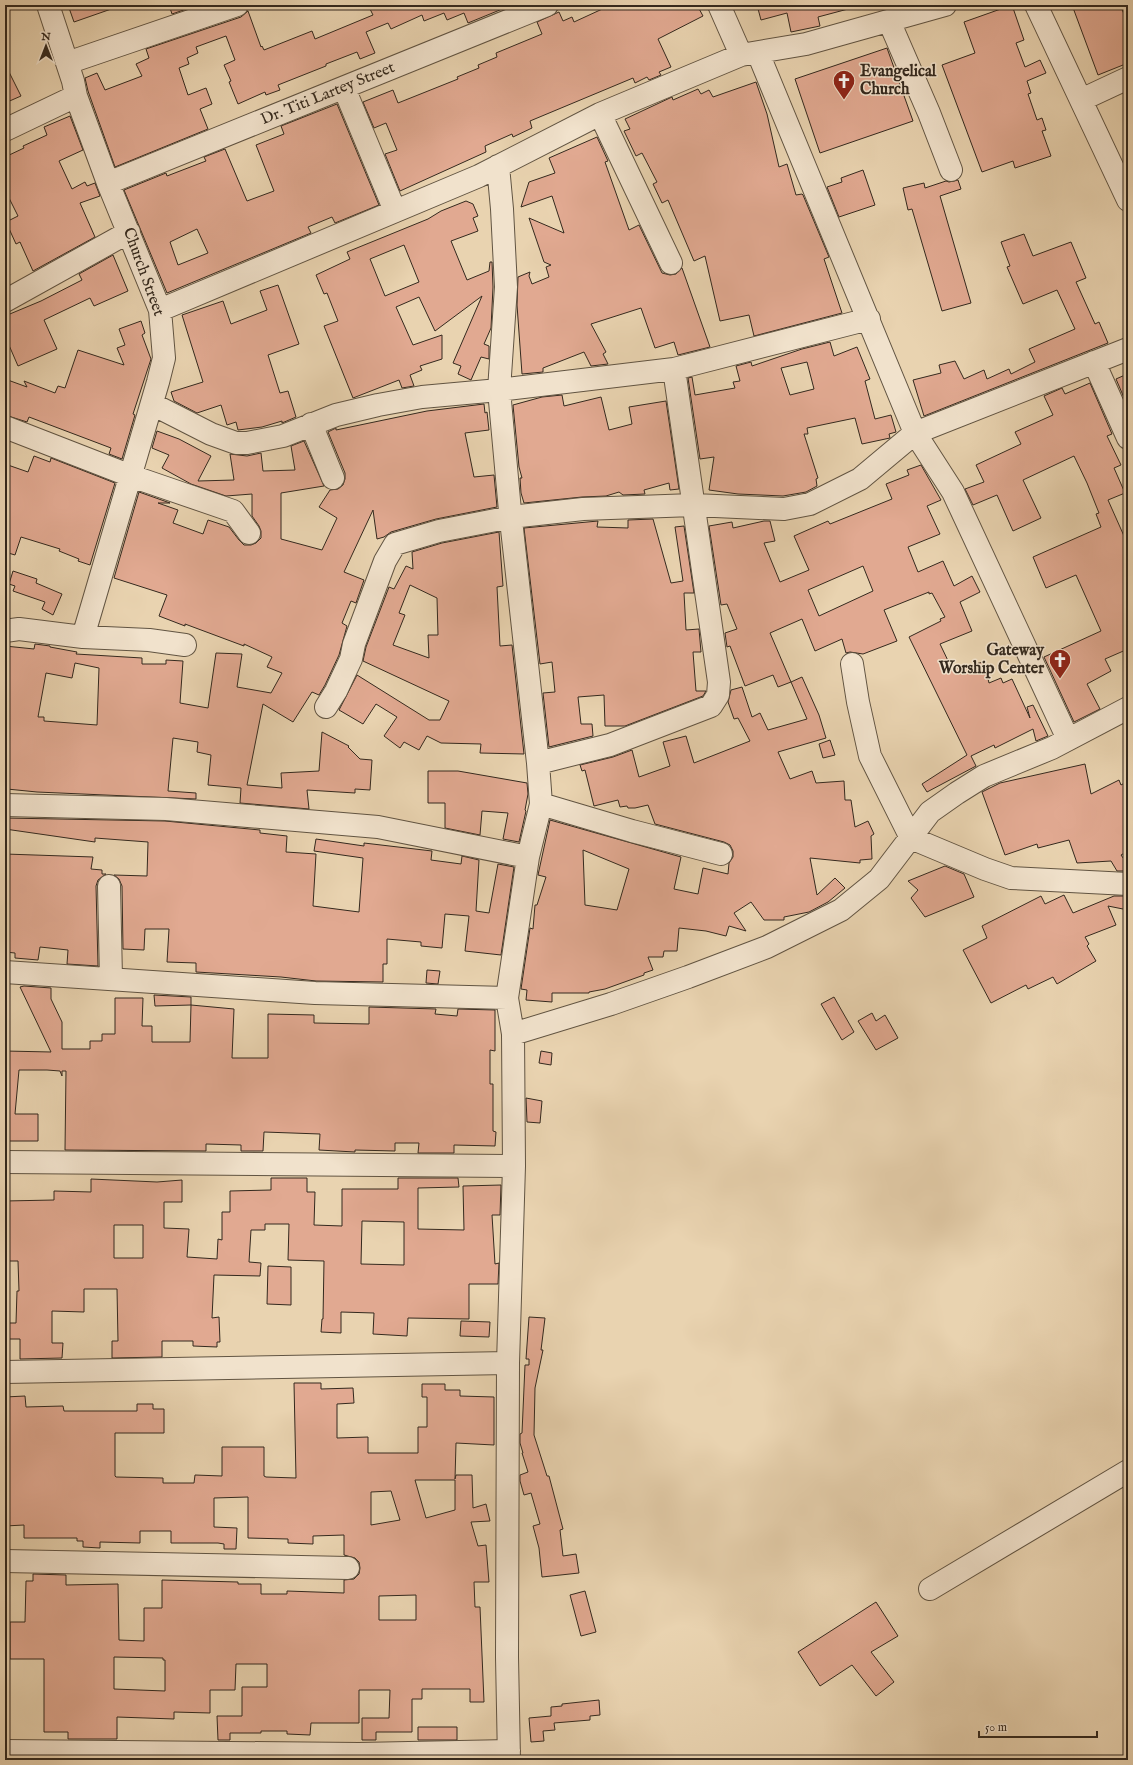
<svg xmlns="http://www.w3.org/2000/svg" width="1133" height="1765" font-family="'IM FELL English',serif">
<style>
.building{fill:#e1a991;stroke:#34291e;fill-rule:evenodd}
.lines{fill:none;stroke-linecap:round;stroke-linejoin:round}
.minor-casing{stroke:#615442;stroke-width:24}
.minor{stroke:#f1e2cc;stroke-width:22}
.labels{text-anchor:middle;dominant-baseline:central;stroke-width:3;stroke-linejoin:round;paint-order:stroke}
.poi-label{font-size:16px;font-weight:bold;fill:#34291e;stroke:#f1e2cc;text-anchor:start}
.street-label{font-size:16px;fill:#34291e;stroke:#f1e2cc}
</style>
<rect width="100%" height="100%" fill="#e9d3b0"/>
<filter id="stains"><feTurbulence type="fractalNoise" baseFrequency=".005" numOctaves="4"/><feColorMatrix values="0 0 0 0 .2 0 0 0 0 .09 0 0 0 0 .02 0 0 0 .5 -.17"/></filter>
<radialGradient id="worn" r=".72"><stop offset=".6" stop-color="#630" stop-opacity="0"/><stop offset="1" stop-color="#630" stop-opacity=".3"/></radialGradient>
<!-- building -->
<path class="building" d="M68 5H117V7L74 22Z
M169 5H198L172 14Z
M368 5H512L468 23 464 13 447 20 444 13 424 21 422 15 391 29 388 23 366 32 375 53 360 59 357 52 326 64V66L278 85 280 90 266 95 265 92 238 104 229 82 231 81 224 65 235 60 226 36 196 47 198 53 187 58 189 64 179 68 188 95 206 88 212 104 200 109 208 129 115 167 88 91 85 78 97 73 105 90 142 76 136 64 149 58 146 49 241 17 248 11 261 47 262 46 264 50 312 31 315 39 373 15Z
M611 5H697L703 16 658 39 671 67 659 72 661 75 649 80 647 77 635 83 633 78 530 121 532 128 513 137 512 134 485 146 486 152 400 191 385 154 397 150 386 123 374 128 363 102 393 90 398 103 458 79 457 77 479 68 478 65 497 57 496 53 542 34 537 22 559 12 563 21 572 17 574 22Z
M757 5H847L848 9 818 17 820 26 791 32 787 13 761 20Z
M1012 5 1024 40 1016 43 1025 67 1040 60 1046 73 1027 81 1031 93 1028 94 1037 120 1042 118 1046 130 1042 131 1051 156 1015 168 1013 161 982 172 942 65 975 53 964 22Z
M1072 5H1120L1128 23V63L1098 75Z
M887 48 913 121 820 153 795 79Z
M5 64 21 96 5 103Z
M756 82 767 114 779 167 787 164 796 195 802 194 803 195 829 257 824 259 842 313 754 336 749 315 720 321 705 256 694 261 668 200 662 203 653 184 657 182 642 153 636 156 624 131 630 129 625 119 672 97 673 100 698 89 701 94 709 90 713 97Z
M337 104 379 205 335 223 332 217 308 227 311 233 167 293 124 190 166 173 167 176 206 161 204 157 225 149 247 201 274 191 256 145 284 134 281 126ZM197 229 208 253 178 265 170 242Z
M70 116 83 150 59 161 72 189 85 182 87 186 95 183 100 196 80 203 95 237 33 271 20 242 16 244 6 222 18 216 5 190V157L24 148 23 146 47 135 44 127Z
M597 137 608 161 605 162 629 230 639 225 662 273 670 275 676 274 682 268 710 347 678 355 674 342 655 348 641 308 591 324 606 352 603 354 608 364 591 366 584 352 543 368V372L522 374 517 305 518 277 530 272 529 276 532 284 549 277 546 267 551 265 544 262 529 218 564 233 552 196 521 207 529 182 555 173 549 158Z
M863 170 875 205 839 217 827 187 842 182 841 178Z
M958 180 961 189 940 196 971 303 942 311 912 209 908 210 903 188 924 183 925 188 946 181 949 182Z
M466 201 473 204 478 216 473 218 478 231 451 241 467 280 489 271 490 262H492L493 287 491 328 484 344 489 346V359L481 357 471 380 458 374 461 366 453 363 482 296 435 331 419 297 396 307 413 345 442 335V359L420 366 422 370 410 375 414 386 402 388 399 380 353 398 324 326 338 321 327 293 324 294 316 275 350 259 347 252 428 219 441 211ZM404 245 419 282 385 296 370 259Z
M1024 234 1033 256 1071 242 1086 278 1076 282 1095 324 1099 322 1108 343 924 416 913 380 941 373 939 365 955 361 964 379 984 370 987 379 1009 369 1011 374 1035 362 1029 349 1075 329 1057 290 1023 304 1007 267 1010 266 1001 242Z
M113 255 128 291 94 306 90 298 44 320 57 349 18 366 5 336V316L41 301 82 280 79 274Z
M278 285 299 344 268 355 280 393 288 391 296 417 282 423V421L262 427 238 430 236 422 227 425 221 405 197 413 174 401 171 392 203 382 182 315 223 301 231 324 267 310 260 291Z
M141 321 145 333 142 335 151 359 133 414 135 415 122 459 109 454 111 448 29 417 27 422 5 415V379L27 387 24 381 55 393 58 386 65 388 78 350 124 365 117 348 125 345 119 329Z
M830 342 834 356 857 347 870 379 865 381 875 419 891 415 896 432 889 434 890 438 862 444 855 418 807 428 808 434H804L818 478 816 479 817 486 806 492 783 496 738 494 709 490 714 457 700 459 688 378 692 377 695 395 735 388 733 382 740 381 736 366 751 362 752 366 802 349ZM807 362 814 389 790 395 781 368Z
M1125 375 1128 382V407L1116 379Z
M1090 383 1112 434 1107 436 1121 465 1114 468 1125 493 1108 500 1128 545V649L1105 659 1111 671 1087 684 1100 709 1074 722 1044 657 1101 631 1076 575 1046 588 1033 557 1101 527 1096 514 1099 513 1087 483 1074 456 1023 480 1041 518 1013 531 997 495 973 505 965 489 984 482 976 465 1021 444 1015 432 1053 415 1044 396 1062 388 1065 394Z
M562 395 564 406 601 397 609 430 632 424 629 407 666 401 679 489 670 490 669 483 644 490 645 494 623 495 619 492 606 496 582 497 524 503 521 493 520 478H522L519 467 513 405 542 397Z
M484 404 485 413 487 412 489 430 465 433 474 477 494 475 497 507 436 519 391 532 384 537 377 539 373 510 344 572 364 580 356 603 351 601 342 623 347 626 339 655 325 685 319 695 312 692 293 722 263 704 247 785 282 788 281 773 319 771 322 732 349 746 348 747 360 759 372 760 370 790 355 789V793L307 790 309 809 240 803 241 788 208 785 211 755 197 752 198 742 173 738 168 791 196 793V799L37 792 7 789V769H5V646L34 649 35 644 50 646V647L77 652 76 654 142 658V664H166V660L183 661 180 703 208 708 216 653 242 654 237 687 271 693 282 673 267 667 272 657 270 656 244 644V646L185 624V626L159 616 167 595 114 578 139 492 170 503H158L178 510 173 523 203 534 208 520 229 527 239 540 244 545H251L256 543 261 538V531L259 526 252 516V494L226 496 191 484 162 468 169 455 152 448 157 431 179 439 211 456 198 481 234 480 230 454 247 456 261 453 263 471 295 470 291 446 304 441 324 486 281 493V539L322 550 337 518 319 507 330 490 338 489 343 485 345 479V473L328 432 336 428V430L427 411ZM75 663 99 668 97 725 44 721V717H38L46 673 72 678Z
M34 456 50 462 51 458 115 483 90 565 78 561 79 559 59 551 60 549 21 537 15 555 5 552V464L28 472Z
M921 465 941 500 927 506 940 534 908 547 918 572 943 561 954 586 972 576 980 592 960 602 972 631 940 644 952 669 984 662 989 683 1001 678 1003 683 1012 679 1030 718 1027 707 1033 705 1048 736 1036 741 1033 729 995 748 994 745 971 756 976 766 927 792 922 784 967 755 909 637 941 621 940 619 945 617 932 593 929 594V592L884 610 897 641 863 654 850 652 846 653 842 639 815 651 802 619 770 633 791 682 802 677 819 715 826 738 778 752 790 779 812 771 816 783 844 781 845 800H851L855 827 868 821 874 834 871 836 872 859 860 860V863L810 858 817 895 835 878 845 888 828 902 809 912 784 917V920H764L751 902 734 913 746 931 729 926 726 936 706 931 679 928 677 951H664L663 957H648L653 970 644 973V975L605 989 589 992V993H552V1002L526 1000 527 990 521 989 530 928 533 929 535 905H537L546 877 538 875 550 820 681 857 674 889 698 894 703 868 728 874 729 863 733 857V851L730 845 724 842 655 824 648 805 635 808H628L627 806 620 807 618 800 594 806 585 770 582 771 580 765 613 757 632 750 639 777 670 766 663 742 686 736 694 763 750 741 738 718 734 719 728 702 731 690 742 687 752 717 760 713 768 730 807 719 791 682 778 687 773 675 745 686 730 646 727 647 725 633 737 629 727 604 721 605 709 526 732 522 733 528 764 521H770L775 541 764 543 780 582 809 570 794 536 828 521 830 524 892 499 886 484 909 475 907 470ZM863 566 873 591 819 616 808 590ZM583 850 629 869 617 910 585 905Z
M653 519 671 583 683 581 675 527 684 526 694 593H684L686 630 699 629 701 652H693L696 691H706L703 696 625 726H605L604 695 578 697 581 724H592L593 736 549 747 543 693 555 692 552 662 540 664 524 528 598 521 597 527 628 528V520Z
M499 532 503 586 497 587 500 646 512 645 524 754 480 753 481 744 441 743 427 736 419 750 404 742 400 748 384 736 397 717 376 704 363 724 339 710 357 675 429 720H440L449 701 363 661 366 647 389 587 394 589 406 566 413 569 412 552 442 543ZM410 585 437 598 438 635H428L429 658 393 645 405 615 399 613Z
M13 571 37 579 36 583 62 594 53 615 42 609 45 602 13 591 15 586 9 584Z
M830 740 835 755 823 758 819 744Z
M1085 764 1091 794 1119 780 1121 785 1128 781V851L1121 855 1126 862H1128V871H1117L1111 861 1077 863 1069 840 1038 848 1037 844 1005 855 982 792 1000 783Z
M428 771H458L527 783 528 794 525 810 526 811 519 842 503 839 508 813 482 811 480 835 445 828V803H428Z
M5 818 165 821 260 830V833L287 836 286 852 316 854 313 906 359 912 363 858 314 851 316 839 364 846V843L432 851 431 860 461 864 462 856 479 860 476 911 489 913 498 864 514 867 501 955 465 951 469 916 445 914 442 948 421 946V942L387 939V964H383V982L316 981 281 977 196 972V963L167 962 169 929H145L144 950 123 949 122 886 119 879 114 875 147 876 148 842 95 838V842L5 829Z
M5 854 93 857 91 869 102 870V874H106L98 880 96 886 98 966 67 964 68 950 40 947 38 960 15 958V953L5 952Z
M945 866 964 874 974 897 925 917 911 898 918 890 908 881Z
M1064 895 1073 913 1114 896H1128V910L1108 906 1116 925 1085 937 1089 944 1087 946 1096 961 1057 984 1053 977 1028 989 1026 985 991 1003 963 950 987 938 982 926 1041 896 1045 904Z
M427 970 440 971 438 984 426 983Z
M24 986 51 988V999L62 1022V1049H90V1041H102V1034H115V998H143L142 1026H152V1042H190L191 1005 234 1009 232 1058H268V1014L314 1015V1023L369 1024V1007L436 1009 435 1014 457 1016 458 1009 495 1010V1051L490 1050V1084H493V1131L496 1132 495 1146 454 1145V1153H418L419 1143H395V1151L355 1150V1152L319 1150 320 1134 264 1132 263 1151H241V1145L206 1144V1151L65 1150 66 1071H62V1076L60 1071 47 1070H19L15 1114H38V1141H7V1135H5V1051L51 1052 20 987Z
M154 995 191 997V1005L155 1006Z
M834 997 854 1032 842 1040 821 1004Z
M872 1013 876 1021 885 1015 898 1038 876 1050 858 1021Z
M541 1051 552 1053 551 1065 539 1063Z
M526 1098 542 1101 540 1123 527 1122Z
M271 1178H307V1192H315L314 1225 342 1226V1189H398V1178H458L459 1187 418 1188V1229L464 1230 463 1186 501 1185 500 1215H492L495 1264 499 1263 498 1284H469V1319L408 1318 407 1336 373 1334 374 1313 341 1312V1333L321 1332 322 1319H323L324 1261 288 1260 289 1224H265V1230H251L249 1262 261 1263 260 1276 214 1275 212 1318 219 1317 220 1342H217V1347L193 1346V1341H162V1357L112 1358V1341H118L117 1289H84V1312L52 1311V1343H63L62 1358 20 1359V1339H5V1323H16L17 1291H19L18 1261H5V1201L54 1200V1191L91 1192V1179L157 1182 182 1180V1202H164V1228L189 1229 187 1257 217 1259 218 1239 222 1240V1212H230V1191L271 1190ZM362 1221 404 1222V1265L361 1264ZM114 1225H143V1258H114Z
M268 1266 291 1267V1305L267 1304Z
M529 1317 545 1318 541 1350H543L535 1388 534 1435 547 1476H549L563 1529 560 1530 563 1556 576 1554 579 1573 542 1577 539 1548 533 1526 540 1524 531 1493 524 1495 520 1481V1475L528 1472 522 1453H523L520 1443V1434L522 1433 525 1365H529V1359H526Z
M461 1321 490 1322 489 1337 460 1336Z
M294 1383H321V1389L353 1388 354 1403 337 1404V1438L368 1437V1453H418V1427H427V1397H422V1384H445V1390H460V1396L494 1397V1445L456 1443 455 1479 456 1475H472L473 1508 486 1504 490 1521 471 1522 478 1546 486 1545 489 1582H474L475 1607H480L484 1702H470V1689H422V1699H412V1732H376V1740H362V1718H389L390 1690H359V1723H311L310 1735 287 1734V1731H261V1733H230V1740H218L217 1716H242V1687H267V1664H236L235 1690H210V1713L174 1712V1719L117 1717V1739H68V1732H44V1659H10V1622H25L26 1581H33V1574L66 1575V1585L118 1584 119 1640 144 1641V1608H162V1580L238 1582V1584H261V1594H287V1591L344 1593V1580L354 1579 359 1574 360 1568 359 1562 355 1558 344 1555V1535L313 1536V1544L288 1543V1539L248 1538V1497L214 1498V1527L237 1528 236 1549H224V1544L218 1543H171V1531H140V1543L100 1542V1548L83 1547V1541H77V1538H24V1525L5 1526V1397L25 1396 26 1407 63 1406 64 1411H137V1404H153V1409H164V1433H115V1476L116 1477 163 1478V1483H194L195 1475 222 1476V1447H264V1476L266 1477 296 1478ZM415 1480H455V1510L426 1518ZM391 1491 400 1520 371 1525V1492ZM416 1595V1620H379V1596ZM114 1657 163 1658V1660H165V1691L114 1689Z
M585 1591 596 1632 581 1636 570 1595Z
M876 1602 898 1636 871 1652 894 1682 876 1696 852 1665 820 1686 798 1652Z
M599 1700 600 1715 590 1716V1720L554 1723 555 1730 543 1731 544 1741 531 1742 529 1718 551 1716V1707L562 1706V1704Z
M418 1727H457V1740H418Z"/>
<g class="lines">
<!-- minor casing -->
<g class="minor-casing">
<path id="minor" d="M48 5 73 81 76 96 108 183 160 310 164 358 158 382 83 637
M719 5 741 55
M1036 5 1128 200
M889 21 929 113 951 170
M758 53 915 433 953 492 1068 739
M67 63 237 5
M344 88 395 211
M1081 100 1128 78
M600 114 671 263
M5 130 76 96
M498 166 502 209 506 287 499 390 510 511 538 763 541 804 528 857 507 998 513 1034 514 1166 508 1363 507 1657 509 1760
M108 183 547 5
M5 301 129 232
M160 310 479 176 600 114 741 55 806 44 945 5
M1094 362 1128 438
M152 404 211 434 236 443H247L283 436 336 415 378 405 422 397 499 390 674 369 869 319
M311 424 333 478
M5 427 131 476 233 511 249 533
M5 631 19 629 83 637 149 640 185 645
M852 664 858 702 870 756 911 838 985 869 1011 878 1128 884
M326 707 336 691 351 659 354 644 385 561 395 544 439 531 511 517 583 509 693 505 784 509 810 504 860 479 915 433 1128 349
M538 763 610 745 711 706 718 695 719 682 674 369
M541 804 632 831 721 854
M5 805 166 809 378 827 528 857
M109 886 111 978
M5 972 315 993 507 998
M513 1034 611 1004 688 977 767 947 841 910 879 879 930 812 957 793 984 776 1052 748 1128 708
M5 1162 514 1166
M5 1372 508 1363
M5 1561 348 1568
M930 1589 1128 1471
M5 1751 359 1754 509 1751"/>
</g>
<!-- minor -->
<use href="#minor" class="minor"/>
</g>
<!-- icons -->
<defs>
<g id="church-pin" transform="scale(1.15)"><path d="M0 17L-7.5 6A9.5 9.5 0 1 1 7.5 6Z" fill="#8f2418" stroke="#f1e2cc"/><path d="M-1.2-6h2.4v3.5h3.3v2.4h-3.3V6h-2.4V-.1h-3.3v-2.4h3.3Z" fill="#fff"/></g>
</defs>
<g fill-rule="evenodd">
<use href="#church-pin" x="844" y="81"/>
<use href="#church-pin" x="1060" y="660"/>
</g>
<g class="labels">
<!-- poi labels -->
<g class="poi-label">
<text x="860" y="72">Evangelical<tspan x="860" dy="18">Church</tspan></text>
<text x="1044" y="651" text-anchor="end">Gateway<tspan x="1044" dy="18">Worship Center</tspan></text>
</g>
<!-- street labels -->
<g class="street-label">
<text transform="translate(328 94) rotate(-22)">Dr. Titi Lartey Street</text>
<text transform="translate(143 272) rotate(70)">Church Street</text>
</g>
</g>
<!-- margin -->
<rect width="1133" height="1765" fill="none" stroke="#e9d3b0" stroke-width="20"/>
<rect x="6" y="6" width="1121" height="1753" fill="none" stroke="#34291e" stroke-width="2"/>
<rect x="10" y="10" width="1113" height="1745" fill="none" stroke="#34291e"/>
<!-- north arrow -->
<g transform="translate(46 46)" stroke="#f1e2cc" stroke-width="3" paint-order="stroke">
<path d="M0-3L7 15L0 10L-7 15Z" fill="#34291e"/>
<text y="-6" font-size="11" font-weight="bold" text-anchor="middle" fill="#34291e">N</text>
</g>
<!-- scale -->
<path d="M979 1731v6h118v-6" fill="none" stroke="#34291e" stroke-width="2"/>
<text x="985" y="1731" font-size="12" fill="#34291e" stroke="#f1e2cc" stroke-width="3" paint-order="stroke">50 m</text>
<rect width="100%" height="100%" filter="url(#stains)"/>
<rect width="100%" height="100%" fill="url(#worn)"/>
</svg>
